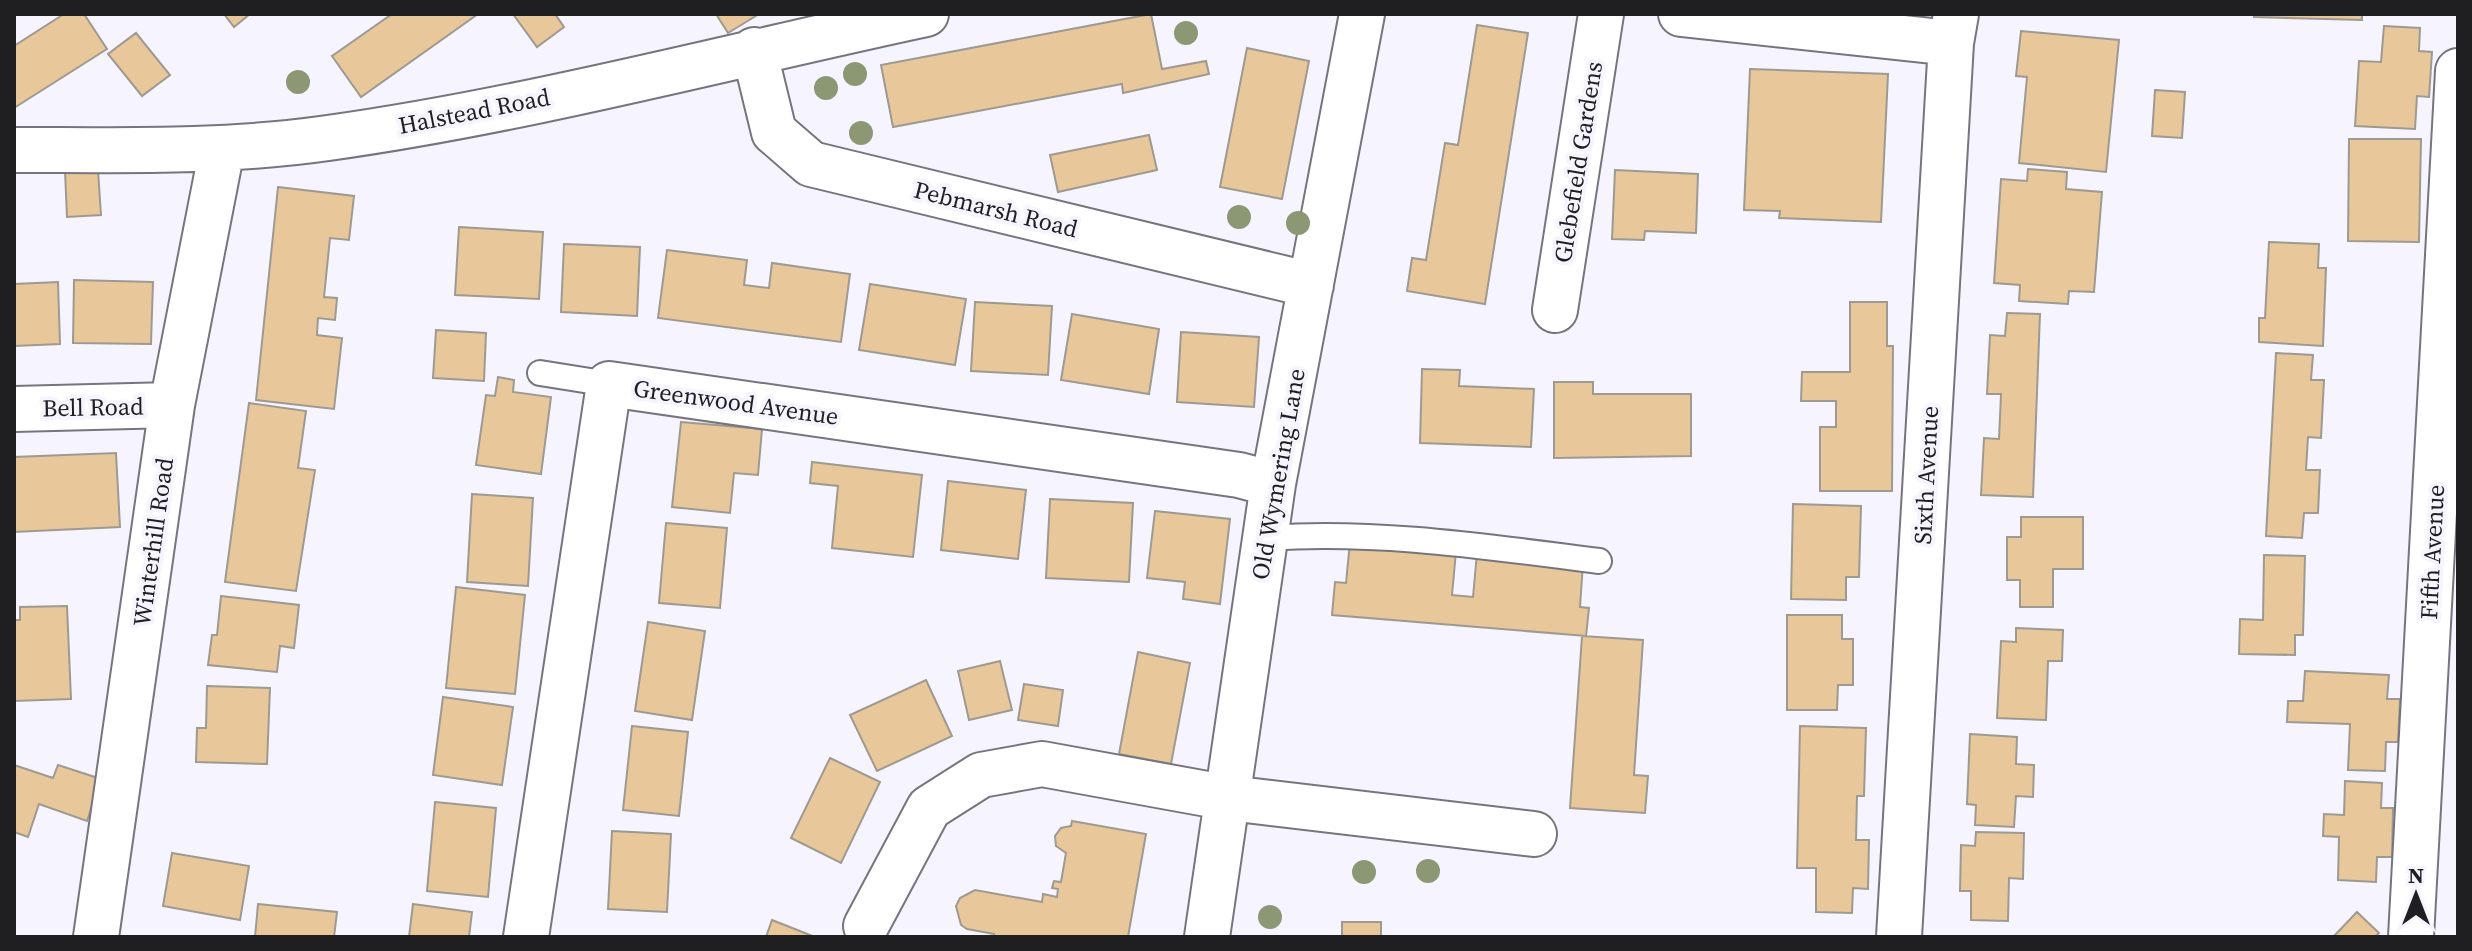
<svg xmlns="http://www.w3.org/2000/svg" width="2472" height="951" font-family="'Source Serif 4',serif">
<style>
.building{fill:#e8c89a;stroke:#9e9991;stroke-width:2}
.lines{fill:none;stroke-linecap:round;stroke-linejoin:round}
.lane-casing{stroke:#76757d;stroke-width:28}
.street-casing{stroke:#76757d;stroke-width:48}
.lane{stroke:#fff;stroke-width:24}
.street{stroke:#fff;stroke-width:44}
.tree{fill:#8b9873}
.labels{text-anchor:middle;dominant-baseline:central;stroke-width:8;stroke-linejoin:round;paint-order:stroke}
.street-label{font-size:24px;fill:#1f1f22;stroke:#f6f5ff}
</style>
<rect width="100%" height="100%" fill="#f6f5ff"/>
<!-- building -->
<path class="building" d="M64 14H84L107 49 14 108V46Z
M224 14H250L234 27Z
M392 14H478L361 97 332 56Z
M513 14H555L564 27 537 47Z
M716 14H759L728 33Z
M1151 14 1162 69 1206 61 1209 74 1123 93 1122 84 893 127 881 65Z
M2254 14H2362V20L2254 17Z
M1477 25 1528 33 1485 304 1407 291 1412 258 1426 260 1445 143 1458 145Z
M2384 26 2420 28 2419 51 2432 52 2429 97 2417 96 2415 129 2355 126 2359 61 2381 62Z
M2021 31 2119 40 2106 172 2019 163 2027 77 2016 76Z
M136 33 170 75 142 96 108 54Z
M1247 48 1309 61 1282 199 1220 187Z
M1750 69 1888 74 1881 222 1779 218 1780 211 1744 210Z
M2155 90 2185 92 2182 138 2152 136Z
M1149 135 1157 170 1058 192 1050 155Z
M2349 139H2421L2419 242 2348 241Z
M2028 169 2067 172 2066 189 2102 192 2094 292 2069 291 2068 304 2019 301 2020 285 1994 283 2001 179 2027 181Z
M98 170 101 215 67 217 65 171Z
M1615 170 1698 174 1696 233 1645 231 1644 240 1612 239Z
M278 187 354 196 349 240 330 238 324 297 337 298 335 320 318 318 317 335 342 338 334 409 256 400Z
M459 227 543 232 539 299 455 295Z
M2269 242 2319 244 2318 268H2326L2323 346 2259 342V318H2265Z
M564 244 640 247 637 316 561 312Z
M667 250 747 260 744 285 769 288 772 263 850 274 841 342 658 318Z
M74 280 153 282 151 344 73 343Z
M58 282 60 344 14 346V284Z
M870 284 966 299 955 365 859 350Z
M975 302 1052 306 1048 375 971 371Z
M1850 302H1887V346H1893L1892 491H1820V427H1836V401H1801L1802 372H1850Z
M2007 313 2040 314 2033 497 1981 495 1984 438 1999 439 2001 394H1987L1990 335 2005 336Z
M1072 314 1159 329 1149 394 1061 380Z
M436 330 486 333 484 381 433 378Z
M1181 332 1259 337 1254 407 1177 402Z
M2276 353 2313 355 2311 380H2324L2321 438 2308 437 2306 470H2320L2318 513H2304L2302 538 2266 536Z
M1422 369 1460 370 1459 386 1534 389 1531 447 1420 443Z
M498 377 514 380 513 392 551 397 541 474 476 465 486 395 495 396Z
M1554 382H1593V394H1691V456L1554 458Z
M249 403 306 411 298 468 315 470 296 591 225 582Z
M681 422 762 429 758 475 734 473 730 513 672 507Z
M116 453 120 527 14 532V457Z
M812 462 922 475 913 557 832 548 838 486 810 483Z
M948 481 1026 490 1018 559 941 550Z
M472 494 533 498 528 586 467 582Z
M1050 499 1133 503 1129 582 1046 578Z
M1793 504 1861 506 1859 577H1846V600L1791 599Z
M1155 511 1230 519 1220 604 1183 599 1185 582 1147 578Z
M2021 517H2083V569H2053V607H2020V580H2007V537H2021Z
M666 523 727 528 720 608 659 603Z
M1350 542 1456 551 1452 595 1473 597 1477 553 1583 563 1580 607 1589 608 1586 636 1332 615 1335 582 1346 583Z
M2264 555 2305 556 2303 635H2295V655L2239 654 2240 619 2263 620Z
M456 587 525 595 515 694 446 688Z
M221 596 299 605 294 648 280 646 277 672 208 665 212 635H217Z
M67 606 71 699 14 701V620H20V607Z
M1787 615H1842V639H1853V685H1838L1837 710H1787Z
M648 622 705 631 692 720 635 711Z
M2016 628 2063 630 2062 661H2048L2046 720 1997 718 2001 641 2016 642Z
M1582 636 1643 640 1634 775 1648 776 1645 813 1570 808Z
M1138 652 1190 663 1171 764 1119 754Z
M1000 661 1012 710 969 720 958 671Z
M2305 671 2389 675 2387 699H2400L2398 742H2386L2385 771 2348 770 2350 724 2287 722 2288 701H2303Z
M926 680 952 736 877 771 850 715Z
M1024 684 1063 690 1058 726 1018 720Z
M207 686 270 688 267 764 196 762 197 728H206Z
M443 697 513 707 502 785 433 775Z
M632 726 688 732 679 816 623 810Z
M1800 726 1866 728 1864 796H1857L1856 840H1869L1868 889 1853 888 1852 913 1816 912V868H1797Z
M1970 734 2017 737 2016 764 2034 765 2033 797 2016 796 2014 827 1975 825 1976 805 1967 804Z
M830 758 880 782 841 863 791 838Z
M14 765 53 778 58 765 101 779 87 821 39 804 28 837 14 832Z
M2345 781 2382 783 2381 808H2393L2392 857H2377L2376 882 2338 880 2339 837 2323 836 2324 814 2344 815Z
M435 802 496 808 488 897 427 891Z
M1072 821 1146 834 1128 937H993L994 934 967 929 961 925 956 906 960 898 975 890 1042 902 1043 894 1057 897 1058 889 1052 888 1054 881 1061 882 1066 853 1056 846 1055 836 1061 828 1071 826Z
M612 831 671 834 667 912 608 909Z
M1976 832 2024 833 2023 879 2009 878 2008 921 1971 920V891H1960L1961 845 1975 846Z
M172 853 249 866 240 920 163 906Z
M258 904 337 912 334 937H255Z
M413 904 472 912 469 937H409Z
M2357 912 2379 933 2375 937H2333Z
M772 920 815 937H766Z
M1342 922H1381V937H1342Z"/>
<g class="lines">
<!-- lane casing -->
<g class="lane-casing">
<path id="lane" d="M540 373 609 384
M1265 538C1377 530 1488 547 1599 561"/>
</g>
<!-- street casing -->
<g class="street-casing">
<path id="street" d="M1681 14 1951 43
M754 50 774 132 811 164 1311 285
M14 150C119 150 224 153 328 138 528 110 729 56 926 14
M1555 310 1601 14
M14 409 172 405
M866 926 929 808 981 775 1042 764 1229 798 1534 834
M96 937 172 405 222 149
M526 937 609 384 1239 475 1273 484
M1207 937 1273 484 1362 14
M1899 937 1951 43 1956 14
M2411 937 2458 71"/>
</g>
<!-- lane -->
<use href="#lane" class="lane"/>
<!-- street -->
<use href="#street" class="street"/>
</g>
<!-- trees -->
<g class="tree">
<circle cx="1186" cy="33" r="12"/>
<circle cx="855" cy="74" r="12"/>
<circle cx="298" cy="82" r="12"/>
<circle cx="826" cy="88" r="12"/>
<circle cx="861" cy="133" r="12"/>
<circle cx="1239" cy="217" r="12"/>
<circle cx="1298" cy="223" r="12"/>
<circle cx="1428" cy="871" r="12"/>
<circle cx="1364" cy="872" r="12"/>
<circle cx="1270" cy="917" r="12"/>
</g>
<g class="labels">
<!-- street labels -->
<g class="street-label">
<text transform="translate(474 111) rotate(-11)">Halstead Road</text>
<text transform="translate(1578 162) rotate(-81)">Glebefield Gardens</text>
<text transform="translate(996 209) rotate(14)">Pebmarsh Road</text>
<text transform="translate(736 402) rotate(8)">Greenwood Avenue</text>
<text transform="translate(93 407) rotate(-1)">Bell Road</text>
<text transform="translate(1278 474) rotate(-80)">Old Wymering Lane</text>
<text transform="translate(1926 475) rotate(-87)">Sixth Avenue</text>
<text transform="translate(153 542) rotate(-82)">Winterhill Road</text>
<text transform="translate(2432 552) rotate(-87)">Fifth Avenue</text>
</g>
</g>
<!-- border -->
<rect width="2472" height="951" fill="none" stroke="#1f1f22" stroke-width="32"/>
<!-- north arrow -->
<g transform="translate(2416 895)" stroke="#f6f5ff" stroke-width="6" paint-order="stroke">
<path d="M0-6L14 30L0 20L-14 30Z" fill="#1f1f22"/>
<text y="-12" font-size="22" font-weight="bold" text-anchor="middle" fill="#1f1f22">N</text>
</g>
</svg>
